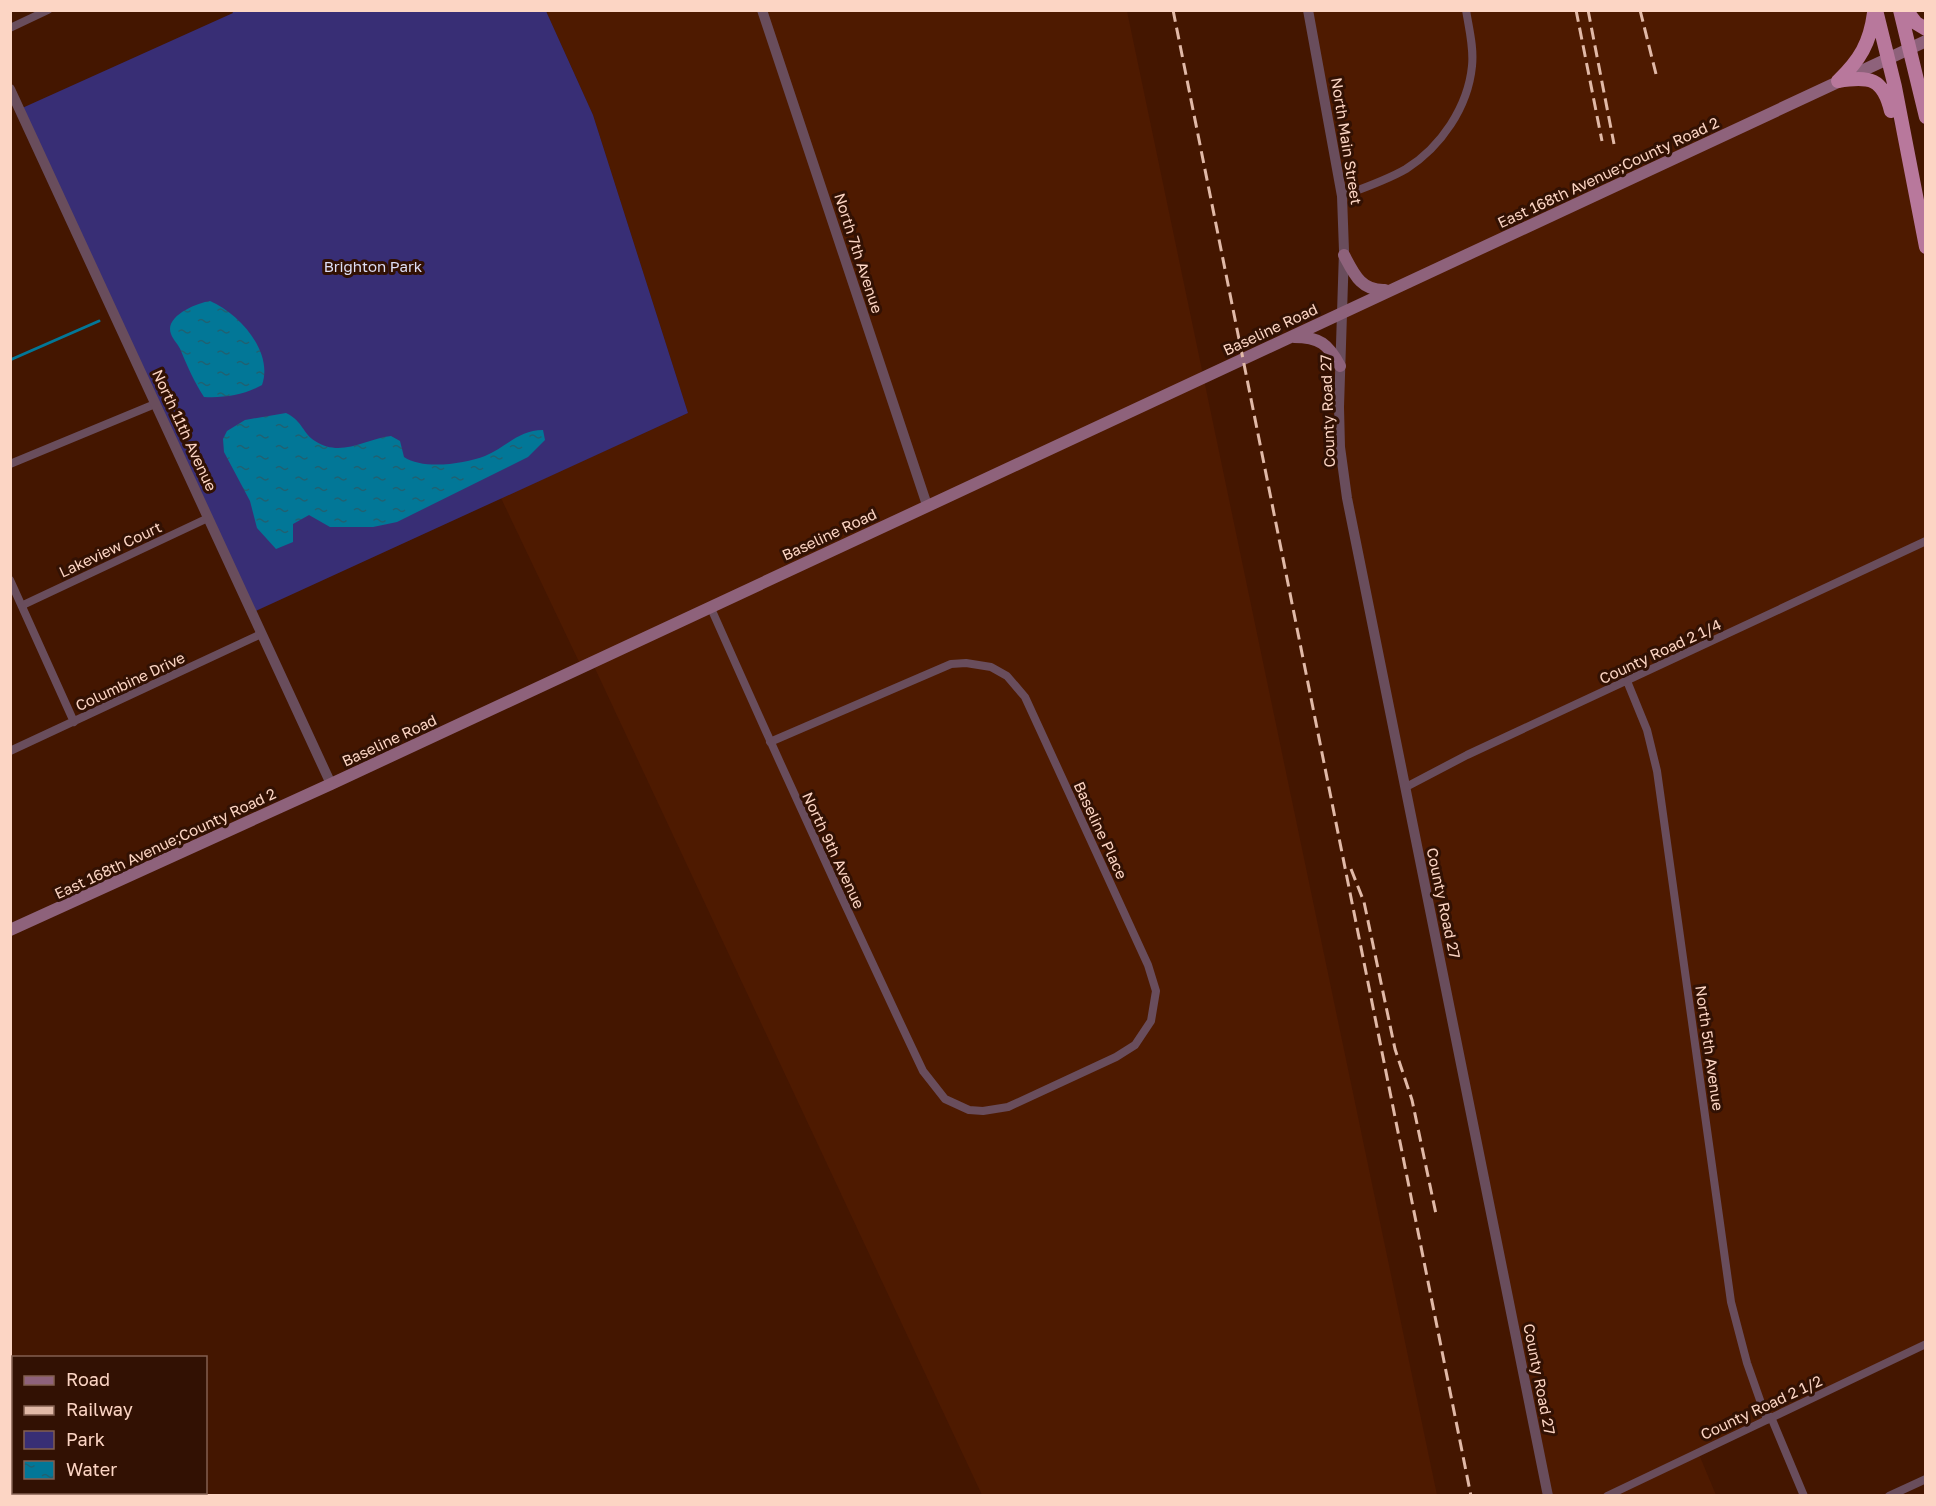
<svg xmlns="http://www.w3.org/2000/svg" width="1936" height="1506" font-family="'Golos Text',sans-serif">
<style>
.built{fill:#4e1a00}
.green{fill:#382e75}
.water{fill:url(#water-ripples)}
.lines{fill:none;stroke-linecap:round;stroke-linejoin:round}
.stream{stroke:#027797;stroke-width:3}
.minor{stroke:#694d5c;stroke-width:8}
.tertiary{stroke:#694d5c;stroke-width:10}
.secondary{stroke:#8e627b;stroke-width:12}
.trunk{stroke:#b8789c;stroke-width:14}
.rail{stroke:#e1b9a7;stroke-width:3;stroke-dasharray:12 6;stroke-linecap:butt}
.labels{text-anchor:middle;dominant-baseline:central;stroke-width:6;stroke-linejoin:round;paint-order:stroke}
.street-label{font-size:15px;fill:#fcd5c4;stroke:#321103}
.park-label{font-size:15px;fill:#dedef5;stroke:#321103}
</style>
<defs>
<pattern id="water-ripples" width="26" height="14" patternUnits="userSpaceOnUse" patternTransform="scale(1.5)"><rect width="26" height="14" fill="#027797"/><path d="M2 4q2-2 4 0t4 0M15 11q2-2 4 0t4 0" fill="none" stroke="#206172"/></pattern>
</defs>
<rect width="100%" height="100%" fill="#441600"/>
<!-- built -->
<path class="built" d="M554 10 1127 11 1437 1495H982L592 662 581 666 501 498 688 413 593 115 547 13Z
M1308 11H1874L1857 78 1887 95 1893 122 1904 143 1926 247 1925 1344 1698 1452 1716 1495H1548L1342 464 1341 313 1387 291H1372L1344 255V218Z"/>
<!-- green -->
<path class="green" d="M232 11H546L593 115 688 413 251 613 20 109 233 13Z"/>
<!-- water -->
<path class="water" d="M210 301C238 313 274 351 262 385 244 395 225 398 204 397 194 381 188 368 181 351 179 345 173 340 171 334 164 316 197 303 210 301Z
M286 413C303 421 303 434 315 441 341 458 365 439 391 436L400 441 404 457C423 470 464 464 485 456 506 447 519 430 543 430L545 440 528 457 397 522 373 527H330L309 515 293 524V542L276 549 257 528 250 501 224 452 223 439 227 431 245 420Z"/>
<g class="lines">
<!-- stream -->
<path class="stream" d="M10 360 99 321"/>
<!-- minor -->
<path class="minor" d="M10 28 48 10
M1342 196C1364 188 1387 180 1406 169 1441 147 1468 107 1472 66 1474 47 1469 29 1466 10
M10 464 155 404
M10 580 74 722
M23 605 208 518
M710 606C779 762 850 917 923 1071L945 1099 969 1110 983 1111 1008 1107 1116 1057 1135 1045 1151 1021 1156 991 1148 965 1025 697 1007 676 991 667 966 663 951 664 770 742
M1627 681 1647 730 1657 771 1731 1302 1747 1363 1767 1420
M10 751 261 634
M1406 787 1467 755 1926 541
M1771 1417 1804 1496
M1607 1496 1926 1344
M1889 1496 1926 1479"/>
<!-- tertiary -->
<path class="tertiary" d="M762 10 927 505
M1308 10 1342 196 1344 251 1339 407 1340 447 1347 498 1548 1496
M10 89 331 784"/>
<!-- secondary -->
<path class="secondary" d="M1344 255C1354 274 1361 291 1385 290
M1294 337C1320 337 1328 344 1340 366
M10 930 331 784 1926 41"/>
<!-- trunk -->
<path class="trunk" d="M1876 10 1895 87 1926 247
M1900 10 1926 117
M1906 10 1916 23 1926 29
M1838 81C1870 76 1883 78 1891 111
M1838 81C1860 60 1870 43 1874 13"/>
<!-- rail -->
<path class="rail" d="M1173 10 1471 1496
M1576 10 1602 141
M1588 10 1614 144
M1640 10 1656 74
M1351 869 1364 902 1395 1049 1412 1100 1436 1214"/>
</g>
<g class="labels">
<!-- street labels -->
<g class="street-label">
<text transform="translate(1347 141) rotate(81)">North Main Street</text>
<text transform="translate(1608 172) rotate(-25)">East 168th Avenue;County Road 2</text>
<text transform="translate(859 253) rotate(72)">North 7th Avenue</text>
<text transform="translate(1270 329) rotate(-25)">Baseline Road</text>
<text transform="translate(1327 411) rotate(-92)">County Road 27</text>
<text transform="translate(185 430) rotate(65)">North 11th Avenue</text>
<text transform="translate(829 534) rotate(-25)">Baseline Road</text>
<text transform="translate(110 549) rotate(-25)">Lakeview Court</text>
<text transform="translate(1660 651) rotate(-25)">County Road 2 1/4</text>
<text transform="translate(130 681) rotate(-25)">Columbine Drive</text>
<text transform="translate(389 740) rotate(-25)">Baseline Road</text>
<text transform="translate(1101 830) rotate(65)">Baseline Place</text>
<text transform="translate(165 843) rotate(-25)">East 168th Avenue;County Road 2</text>
<text transform="translate(834 850) rotate(65)">North 9th Avenue</text>
<text transform="translate(1444 903) rotate(78)">County Road 27</text>
<text transform="translate(1710 1048) rotate(82)">North 5th Avenue</text>
<text transform="translate(1540 1379) rotate(79)">County Road 27</text>
<text transform="translate(1761 1407) rotate(-25)">County Road 2 1/2</text>
</g>
<!-- park labels -->
<g class="park-label">
<text x="373" y="266">Brighton Park</text>
</g>
</g>
<!-- border -->
<rect width="1936" height="1506" fill="none" stroke="#fcd5c4" stroke-width="24"/>
<!-- legend -->
<rect x="12" y="1356" width="195" height="138" fill="#321103" stroke="#835f50" stroke-width="1.5"/>
<rect x="24" y="1376" width="30" height="9" fill="#8e627b" stroke="#835f50" stroke-width="1.5"/>
<text x="66" y="1386" font-size="18" fill="#fcd5c4">Road</text>
<rect x="24" y="1406" width="30" height="9" fill="#e1b9a7" stroke="#835f50" stroke-width="1.5"/>
<text x="66" y="1416" font-size="18" fill="#fcd5c4">Railway</text>
<rect x="24" y="1431" width="30" height="18" fill="#382e75" stroke="#835f50" stroke-width="1.5"/>
<text x="66" y="1446" font-size="18" fill="#fcd5c4">Park</text>
<rect x="24" y="1461" width="30" height="18" fill="url(#water-ripples)" stroke="#835f50" stroke-width="1.5"/>
<text x="66" y="1476" font-size="18" fill="#fcd5c4">Water</text>
</svg>
